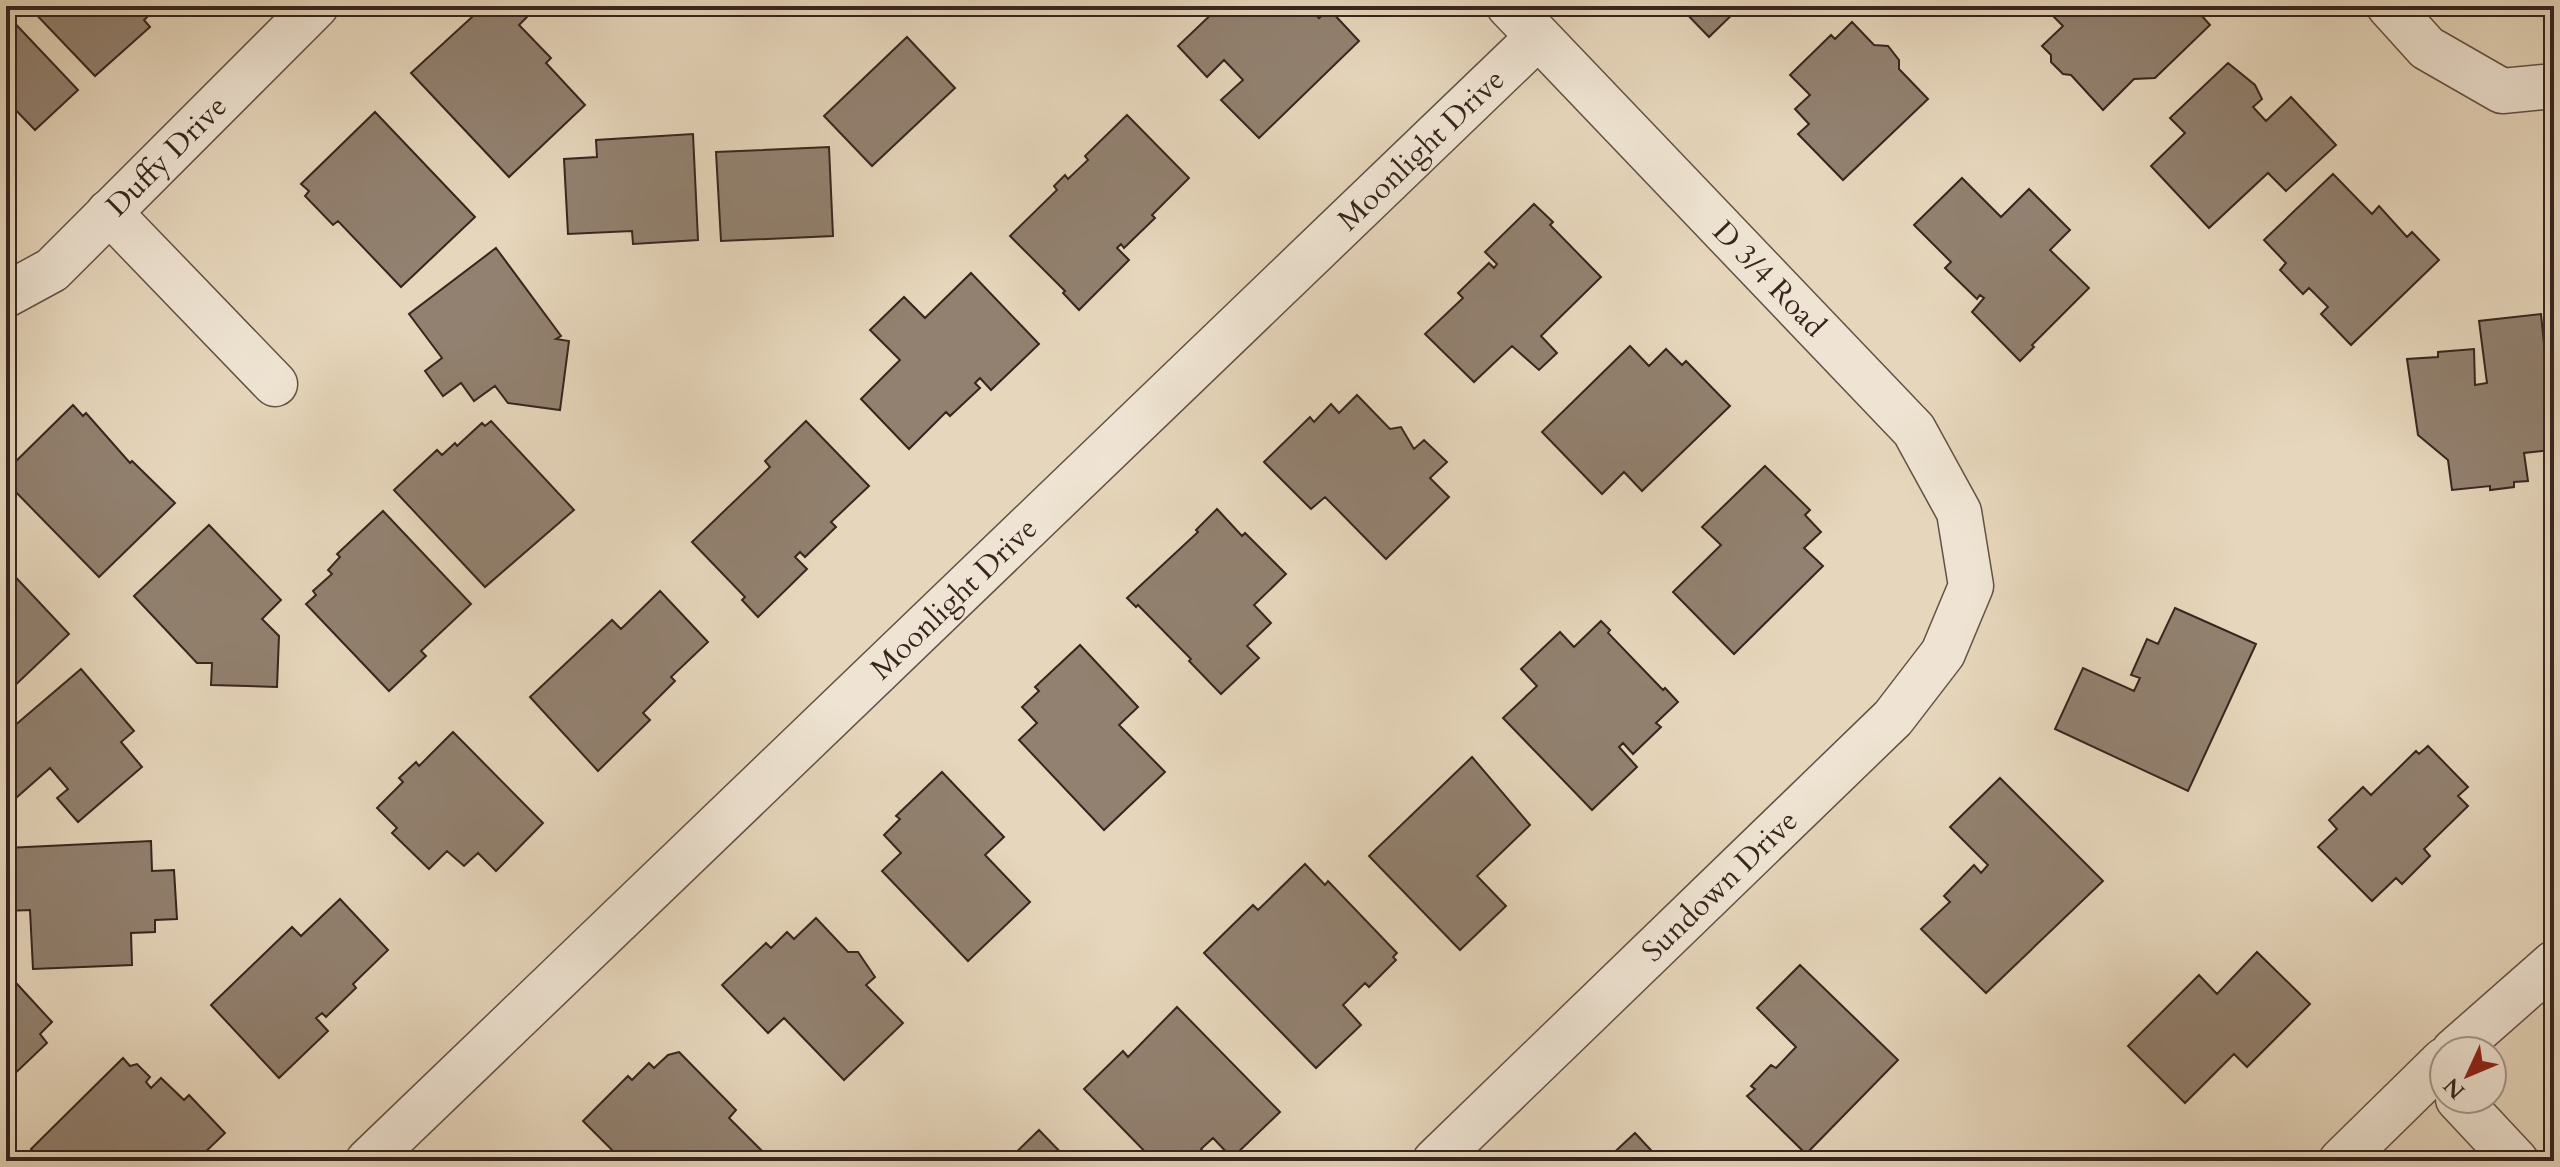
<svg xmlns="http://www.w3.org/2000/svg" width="2560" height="1167" font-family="Cardo,serif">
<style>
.building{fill:#928170;stroke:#37251e;stroke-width:2}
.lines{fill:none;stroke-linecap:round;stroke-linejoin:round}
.minor-casing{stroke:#635145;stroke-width:47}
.minor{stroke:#efe4d3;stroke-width:44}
.labels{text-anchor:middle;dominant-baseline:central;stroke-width:7;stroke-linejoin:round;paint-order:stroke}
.street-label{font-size:30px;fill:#37251e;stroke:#efe4d3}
</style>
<rect width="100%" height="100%" fill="#e6d6bb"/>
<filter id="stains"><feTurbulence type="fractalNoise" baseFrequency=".0025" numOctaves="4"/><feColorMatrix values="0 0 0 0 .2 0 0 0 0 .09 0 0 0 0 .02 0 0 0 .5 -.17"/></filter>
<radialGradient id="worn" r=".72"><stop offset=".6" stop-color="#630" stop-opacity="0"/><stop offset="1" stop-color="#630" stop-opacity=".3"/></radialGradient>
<!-- building -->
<path class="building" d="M28 6H159L144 20 150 27 95 76Z
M484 6H527L532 12 519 25 551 58 546 63 585 105 509 177 411 73Z
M1220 6H1311L1309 8 1319 18 1329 9 1359 41 1259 138 1221 100 1243 80 1224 60 1207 77 1178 46Z
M1679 6H1741L1709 37Z
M2047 6H2193L2210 25 2155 78 2134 79 2103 110 2071 75 2063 74 2051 62V55L2042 46 2063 26 2046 9Z
M6 14 78 90 35 130 6 100Z
M1852 22 1874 45 1888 46 1899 60V69L1928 99 1843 180 1798 134 1809 124 1795 109 1810 95 1790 75 1831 35 1835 39Z
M907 37 955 88 872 166 824 116Z
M2228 63 2255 85 2262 99 2253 107 2266 121 2291 97 2336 145 2286 191 2268 173 2209 228 2151 166 2185 133 2170 118Z
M375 112 475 217 401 287 338 221 333 225 305 196 309 191 301 184Z
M1127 115 1189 178 1152 215 1155 218 1124 248 1121 244 1117 248 1129 260 1079 310 1063 293 1065 291 1010 236 1057 190 1054 186 1065 175 1068 179 1088 160 1085 156Z
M693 134 698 240 633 244 632 231 568 234 564 159 597 157 596 140Z
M829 147 833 236 721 241 716 152Z
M2333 174 2372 214 2379 206 2407 237 2412 232 2439 260 2351 345 2321 314 2328 307 2309 288 2303 294 2280 270 2286 263 2264 240Z
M1962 178 2001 217 2029 189 2070 230 2050 250 2089 288 2032 345 2034 347 2020 361 1972 312 1984 298 1980 295 1977 299 1945 268 1951 262 1914 225Z
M1534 204 1553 222 1550 225 1601 277 1541 336 1557 353 1539 370 1512 346 1474 382 1425 334 1463 298 1458 293 1489 263 1494 268 1497 264 1485 252Z
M496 248 561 336 556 339 569 341 560 410 508 403 495 386 474 401 461 383 443 396 425 371 442 358 409 314Z
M971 273 1039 344 991 390 980 378 975 383 980 388 950 416 946 412 909 449 861 399 900 360 870 330 904 297 925 318Z
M2541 314 2554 445 2548 446 2550 450 2524 453 2528 481 2514 482V487L2490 490V486L2452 490 2448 460 2418 435 2407 359 2438 357V352L2474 349 2475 385 2487 383 2479 321Z
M1630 346 1649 366 1666 349 1682 365 1686 361 1730 406 1642 491 1624 472 1602 494 1542 432Z
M1357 395 1390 429 1401 427 1414 449 1424 440 1447 462 1430 478 1449 497 1386 559 1325 497 1311 509 1264 462 1310 417 1314 422 1331 404 1339 413Z
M73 405 83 416 86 413 130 463 132 461 175 503 99 577 6 482V471Z
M491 421 574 510 485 587 394 490 437 450 442 455 455 443 457 446 482 423 485 426Z
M806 421 869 486 831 522 836 527 805 557 800 552 795 557 807 569 758 617 742 600 745 597 692 542 770 467 765 461Z
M1765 466 1810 510 1805 515 1821 532 1804 548 1823 566 1734 654 1673 592 1721 545 1702 527Z
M1217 509 1242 536 1245 533 1286 574 1254 605 1271 623 1247 646 1259 658 1221 694 1189 661 1191 659 1138 605 1136 607 1127 598 1198 532 1196 530Z
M383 511 471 604 421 651 426 656 389 691 306 604 316 595 313 591 332 574 328 570 340 557 337 554Z
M209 525 281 600 262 619 279 636 277 687 211 685 212 663H197L134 596Z
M6 567 69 634 6 694Z
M660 591 708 642 671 677 675 681 643 713 650 720 598 771 530 697 612 620 621 629Z
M2175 608 2256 644 2188 791 2055 729 2083 668 2134 691 2140 678 2131 675 2147 639 2158 644Z
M1601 621 1610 630 1608 633 1663 690 1665 688 1678 702 1656 723 1661 727 1633 754 1623 743 1619 747 1637 767 1592 810 1503 718 1537 686 1521 669 1560 632 1574 647Z
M1080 645 1138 707 1119 725 1165 772 1104 830 1019 740 1037 723 1022 707 1039 691 1035 687Z
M81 669 134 731 121 742 142 767 78 822 57 798 68 789 50 768 8 805 6 733Z
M453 732 543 823 496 871 478 853 464 866 447 851 429 869 392 833 397 828 377 808 403 782 399 778 416 762 419 766Z
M2428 746 2468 787 2458 796 2468 806 2424 849 2430 856 2402 884 2396 878 2372 901 2318 847 2337 829 2329 820 2363 787 2371 795 2416 751 2419 754Z
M1472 757 1530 825 1477 876 1506 906 1460 950 1369 856Z
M942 772 1004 837 985 855 1030 902 968 961 882 871 901 853 884 835 900 819 896 816Z
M2000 778 2103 881 1986 993 1921 929 1950 902 1944 896 1974 865 1981 873 1988 865 1950 827Z
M151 841 152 871 174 870 177 919 155 920V932L131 933 132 965 33 969 30 910 6 911V848Z
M1305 864 1325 885 1328 881 1397 953 1393 957 1396 960 1369 987 1365 983 1343 1005 1361 1025 1316 1068 1204 953 1253 905 1258 910Z
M340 899 388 950 353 984 356 988 326 1017 322 1013 316 1018 328 1031 279 1078 211 1005 292 927 301 936Z
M816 918 848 952H858L875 977 866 985 903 1023 844 1080 784 1018 768 1033 722 985 766 943 771 948 787 932 794 939Z
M2257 952 2310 1004 2247 1067 2234 1054 2185 1103 2128 1046 2199 975 2217 994Z
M1800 965 1898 1060 1806 1154 1747 1096 1755 1089 1751 1086 1771 1065 1776 1068 1796 1047 1757 1008Z
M6 972 52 1022 40 1034 47 1043 6 1082Z
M1177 1007 1280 1112 1232 1158 1213 1138 1201 1149 1211 1161H1154L1084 1089 1123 1051 1128 1057Z
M679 1052 736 1110 729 1118 766 1155 760 1161H652L645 1153 637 1161H623L583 1121 628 1076 632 1080 649 1063 654 1068 668 1055Z
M123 1058 130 1066 137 1064 150 1077 146 1082 151 1088 161 1078 184 1100 189 1095 225 1133 196 1161H42L31 1149Z
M1039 1130 1069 1161H1007Z
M1635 1133 1661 1161H1605Z"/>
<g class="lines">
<!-- minor casing -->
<g class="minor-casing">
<g id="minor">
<path d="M2389 6 2427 48 2502 91 2554 86"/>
<path d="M109 212 275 384"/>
<path id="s1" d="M6 295 52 270 316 6"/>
<path d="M2454 1051 2554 963"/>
<path d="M2458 1099 2516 1161"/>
<path id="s2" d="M368 1161 1538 37"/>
<path id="s3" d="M1435 1161 1893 718 1943 653 1971 586 1959 512 1914 430 1509 6"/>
<path d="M2341 1161 2444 1060"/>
</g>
</g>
<!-- minor -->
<use href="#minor" class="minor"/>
</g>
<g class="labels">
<!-- street labels -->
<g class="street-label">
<text stroke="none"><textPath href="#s2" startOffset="1460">Moonlight Drive</textPath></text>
<text stroke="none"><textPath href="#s1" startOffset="214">Duffy Drive</textPath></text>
<text transform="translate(1769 279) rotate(46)">D 3/4 Road</text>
<text stroke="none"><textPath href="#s2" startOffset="812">Moonlight Drive</textPath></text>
<text stroke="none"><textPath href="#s3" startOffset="396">Sundown Drive</textPath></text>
</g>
</g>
<!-- margin -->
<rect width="2560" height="1167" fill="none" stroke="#e6d6bb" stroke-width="32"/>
<rect x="8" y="8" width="2544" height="1151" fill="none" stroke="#37251e" stroke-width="4"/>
<rect x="16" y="16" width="2528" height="1135" fill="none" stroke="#37251e" stroke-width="2"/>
<!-- north arrow -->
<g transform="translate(2468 1075) rotate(226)"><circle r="38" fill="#efe4d3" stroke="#a5988b" stroke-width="2"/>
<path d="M0-6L14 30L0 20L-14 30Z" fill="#8f2418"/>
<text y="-12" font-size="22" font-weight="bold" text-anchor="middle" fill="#37251e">N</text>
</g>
<rect width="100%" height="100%" filter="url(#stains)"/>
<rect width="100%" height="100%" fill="url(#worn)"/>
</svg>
